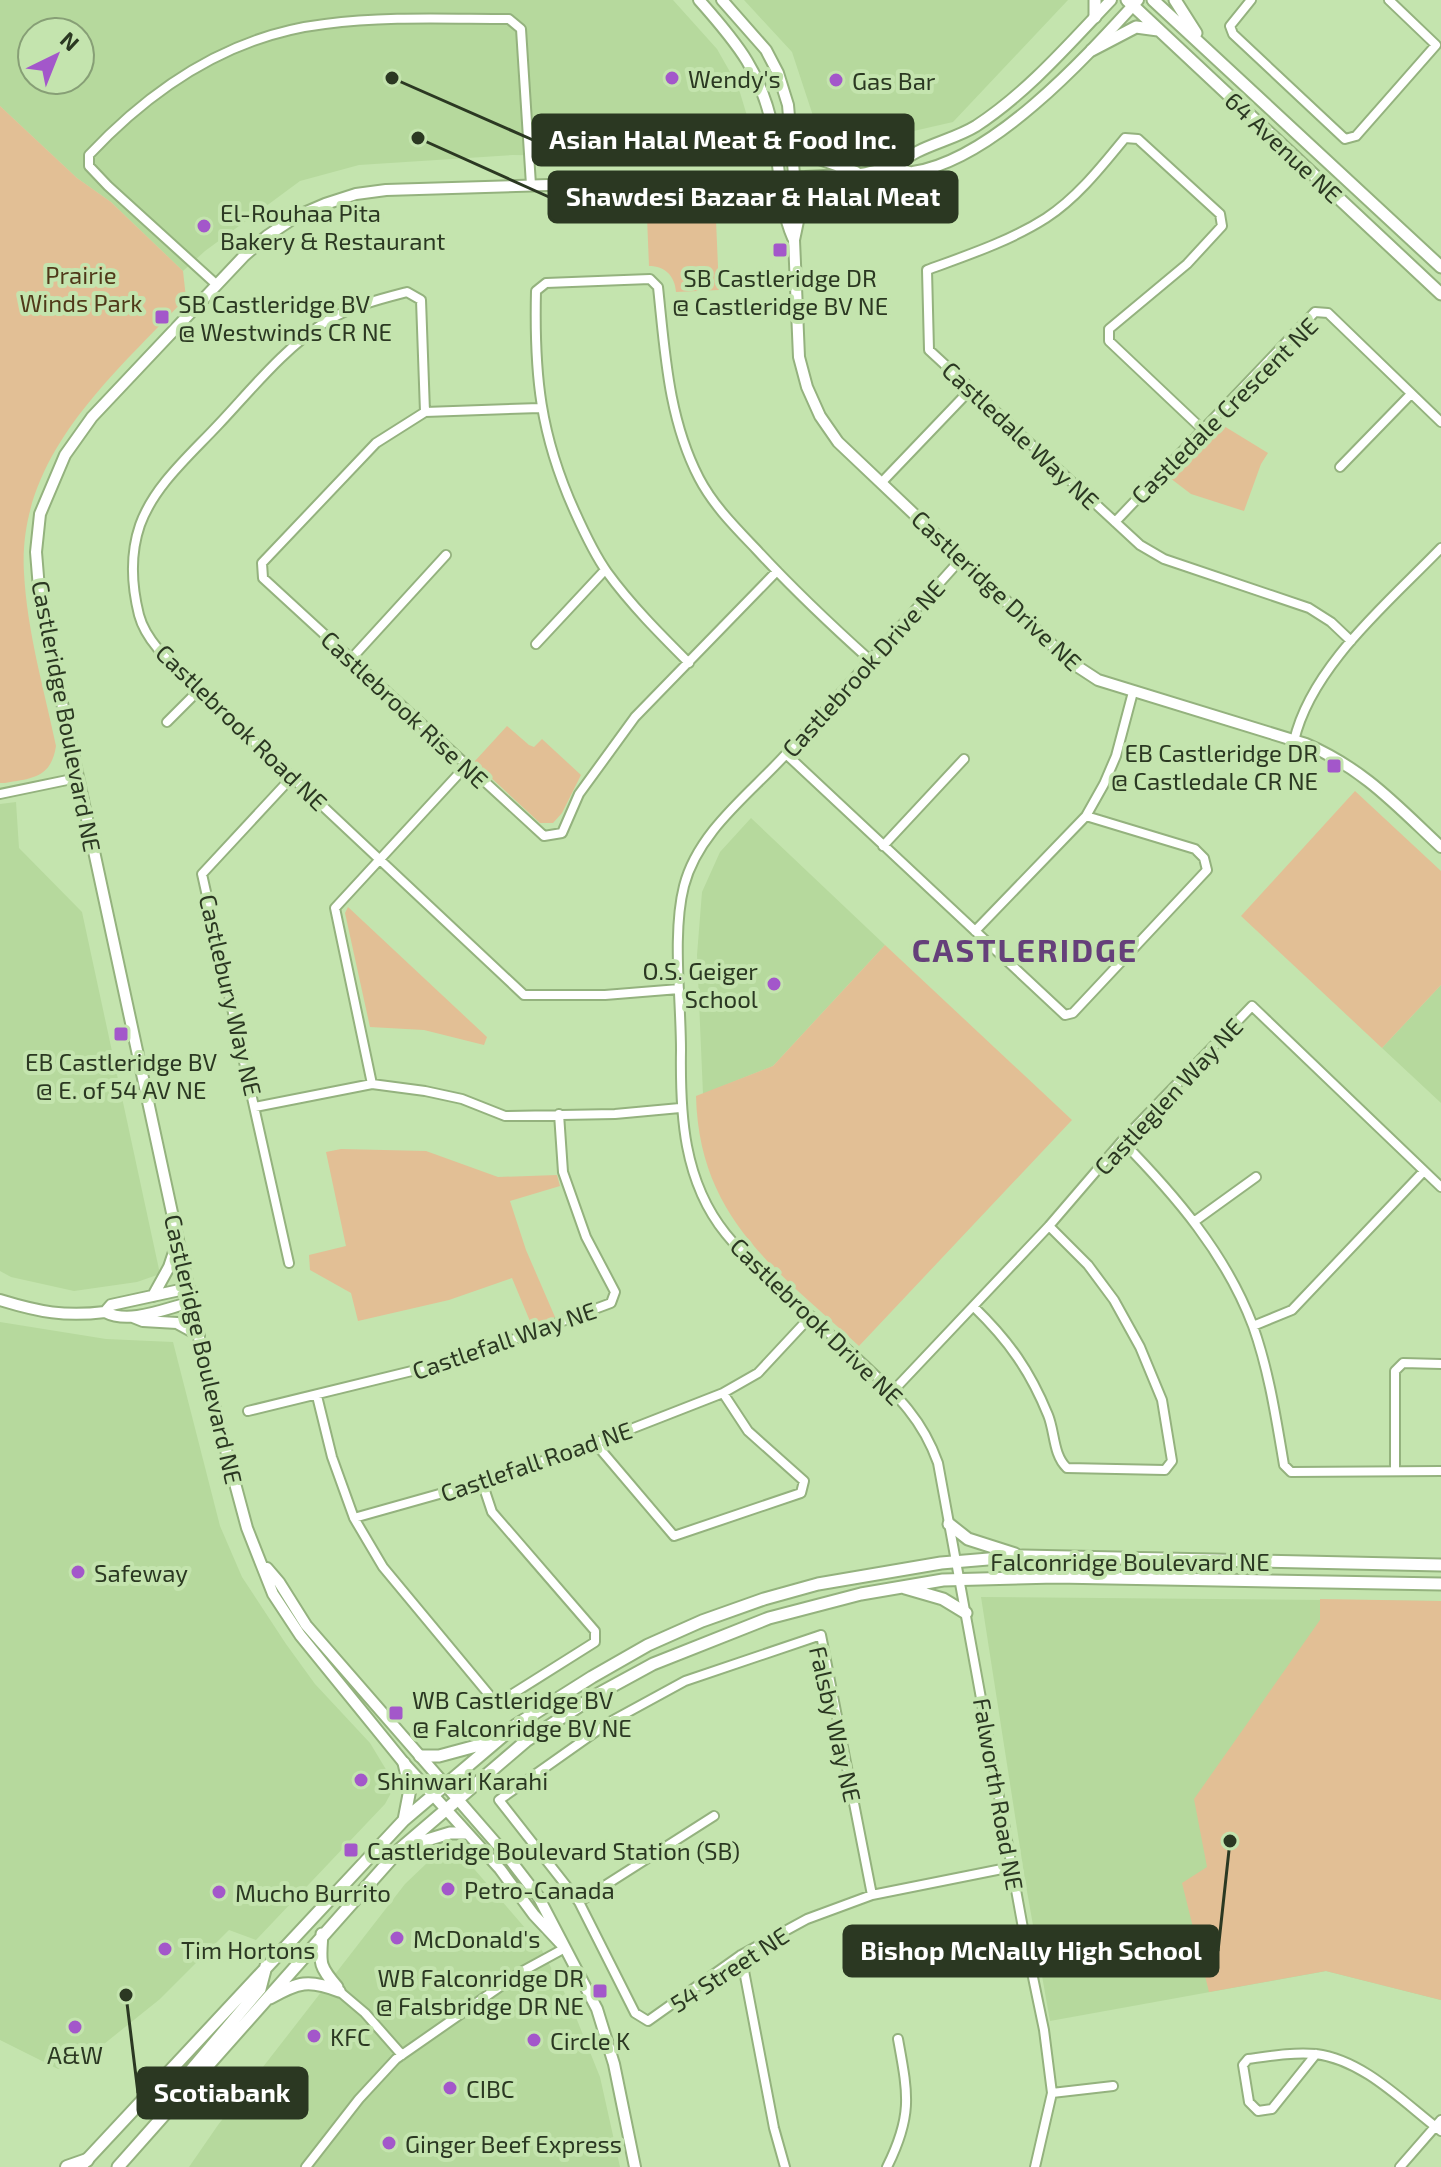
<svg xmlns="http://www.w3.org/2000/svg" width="1441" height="2167" font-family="'Exo 2',sans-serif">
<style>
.built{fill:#b6d99d;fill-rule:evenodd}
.green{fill:#e2bf95}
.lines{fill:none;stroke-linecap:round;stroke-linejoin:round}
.minor-casing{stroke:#94b27e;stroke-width:12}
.tertiary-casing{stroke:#94b27e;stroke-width:14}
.secondary-casing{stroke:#94b27e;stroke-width:15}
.primary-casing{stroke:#94b27e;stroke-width:16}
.minor{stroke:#fff;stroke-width:8}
.tertiary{stroke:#fff;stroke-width:10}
.secondary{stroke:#fff;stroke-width:11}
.primary{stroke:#fff;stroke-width:12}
.poi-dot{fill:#a357ca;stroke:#c4e4ae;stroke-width:3}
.labels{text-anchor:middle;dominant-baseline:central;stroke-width:8;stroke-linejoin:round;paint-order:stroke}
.poi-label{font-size:24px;fill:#2b3822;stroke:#c4e4ae;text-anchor:start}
.street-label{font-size:24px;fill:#2b3822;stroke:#c4e4ae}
.park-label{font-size:24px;fill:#50391a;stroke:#c4e4ae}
.district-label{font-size:32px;font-weight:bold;letter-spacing:2px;fill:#65407a;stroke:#c4e4ae}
.leader{fill:none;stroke:#2b3822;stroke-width:3}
.callout-dot{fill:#2b3822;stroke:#c4e4ae;stroke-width:3}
.callout{fill:#2b3822;stroke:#2b3822;stroke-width:3}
.callout-label{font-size:26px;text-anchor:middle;font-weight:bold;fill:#fff}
</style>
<rect width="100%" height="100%" fill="#c4e4ae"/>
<!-- built -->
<path class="built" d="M0 0H673L717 49 738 86 757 149 668 147 652 157 512 155 359 165 300 181 205 251 183 271 111 202 77 178 0 106ZM32 32H80V80H32Z
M744 0H1068L953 122 883 138 846 141 819 134 792 52Z
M16 802 19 848 82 912 160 1274 137 1282 74 1291 11 1277 0 1271V804Z
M751 818 885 945 773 1066 703 1094 697 955 702 892 720 852Z
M1441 985V1103L1382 1048Z
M0 1322 106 1339 173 1342 220 1526 242 1577 286 1644 315 1684 370 1743 393 1781 391 1793 385 1804 256 1940 229 1930 160 1999 104 2044 58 2069 0 2040Z
M981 1597 1441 1601V2000L1326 1971 1050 2021 1025 1880Z
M450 1841 538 1943 571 2005 600 2077 620 2167H189L218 2125 405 1884Z"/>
<!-- green -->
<path class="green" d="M0 106 77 178 111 202 183 271 186 298C113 376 17 455 24 573 27 631 44 689 56 746 51 778 33 778 5 783H0Z
M711 216 716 220 719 290 676 292C675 276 665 266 649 266L647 217Z
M1219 423 1268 453 1261 464 1244 511 1191 494 1170 478V474Z
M507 726 529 745 534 747 542 739 581 775 562 813 553 823H540L474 762Z
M1355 791 1441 871V985L1382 1048 1241 916Z
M348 907 487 1037 484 1045 424 1030 370 1027 345 913Z
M885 945 1072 1120 859 1346C777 1270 699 1219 696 1096L773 1066Z
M341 1149 426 1151 498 1177 557 1175 560 1186 510 1201 526 1250 555 1317 532 1326 512 1278 449 1300 358 1321 351 1293 310 1270 309 1255 346 1246 326 1152Z
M1320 1599 1441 1601V2000L1326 1971 1209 1992 1182 1883 1207 1867 1194 1799 1320 1620Z"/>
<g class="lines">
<!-- minor casing -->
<g class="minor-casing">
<path id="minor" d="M1251 0 1230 26 1233 34 1345 139 1356 136 1436 45 1389 0
M217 285 108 186 89 166V155C153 87 230 35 325 24 386 16 448 19 509 19L521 29 531 185
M540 408 425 412 376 443 262 563 263 578 544 836 562 833 579 794 635 717 777 571
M425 412 421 300 407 292C380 299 352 306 327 321 284 348 252 389 218 425 190 455 154 486 140 525 130 554 132 587 139 615 147 645 178 669 199 690L524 995H605L679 989
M1202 429 1109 341V329L1187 264 1222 226 1220 214 1138 139 1125 138C1102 166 1077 198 1046 218 1010 241 968 255 927 270L929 350 1140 545 1164 559 1309 608 1331 622 1351 641
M1340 467 1411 394
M882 482 971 389
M1115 522 1315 312 1328 313 1441 422
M961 559C903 624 845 689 787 753 751 793 698 831 684 886 672 933 681 1000 681 1050 680 1114 683 1181 726 1234 764 1280 813 1318 858 1359 893 1392 921 1415 938 1463L1025 1939 1044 2030 1052 2093 1035 2167
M536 644 605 570
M351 659 446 555
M689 663C660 634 631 605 607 572 594 554 584 532 575 512 540 435 534 375 536 291L546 283 650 279 658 287C665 352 668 418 699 478 713 505 735 527 756 549 792 588 831 625 870 660
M167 722 199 690
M1294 741C1311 666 1390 601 1441 548
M786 754 1065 1015 1073 1013 1207 870 1204 858 1195 849 1086 816
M0 794 77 778
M883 846 964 759
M975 931 1086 816 1104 784 1116 756 1133 692
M372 1084 335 908 465 767
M255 1107 372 1084 425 1091 462 1099 505 1116 615 1114 680 1108
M1122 1141C1175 1195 1226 1254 1253 1326 1269 1371 1276 1418 1284 1465L1291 1472 1441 1471
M1195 1221 1256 1177
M289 1263 202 874 292 777
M974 1307C1009 1341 1030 1371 1048 1415 1055 1432 1053 1455 1067 1468L1165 1470 1172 1461 1162 1400 1140 1347 1114 1300 1088 1265 1049 1226
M1253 1326 1292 1310 1424 1171
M893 1391 1049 1226 1122 1141 1252 1006 1441 1187
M317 1396 332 1457 354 1518 482 1482 595 1443 723 1393 758 1373 811 1316
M248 1411 461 1359 611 1303 615 1292 586 1237 563 1172 559 1114
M595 1443 674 1536 801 1493 804 1481 748 1431 723 1393
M1395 1470V1371L1403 1363 1441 1364
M354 1518 383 1567 491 1697 503 1700 595 1642V1631L492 1512 482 1482
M872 1895 821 1635 685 1681 608 1723 499 1800 579 1902 635 2013 648 2021 741 1955 807 1919 872 1895 1012 1867
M579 1902 714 1816
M741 1955 774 2128 785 2167
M339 1991 365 2013 402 2055
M1316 2054 1272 2109 1258 2111 1249 2102 1243 2065 1248 2059C1270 2056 1293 2052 1316 2054 1364 2060 1404 2103 1441 2131
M1052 2093 1113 2086
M306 2167 359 2099 396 2059 521 1972 565 1948
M887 2167C913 2115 908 2094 898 2039
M1400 2167 1441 2120"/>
</g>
<!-- tertiary casing -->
<g class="tertiary-casing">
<path id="tertiary" d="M699 0C739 45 762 73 774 134 780 169 779 206 793 238
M722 0 766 50 778 73 788 105 798 221 794 240 799 357 807 387 820 416 838 442 1069 661 1098 680 1306 744C1364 769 1396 805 1441 847
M793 137 819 159 856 172
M895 168C915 146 950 142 976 126 1028 92 1069 44 1111 0
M153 1296 169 1267 178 1240
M0 1300C39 1312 65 1317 105 1312L111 1305 189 1288
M105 1312C130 1325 166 1308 192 1302
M133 1317 143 1321 177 1323 199 1335
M267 1568 279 1582 306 1625 508 1857 538 1896 597 2009 614 2064 635 2167
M565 1948 534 1915 500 1869 404 1763 300 1635 273 1594 247 1528 212 1398 40 601 36 552 40 514 65 455 92 417 244 256 267 236 297 216 325 204 356 194 386 190 805 177C823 176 842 175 860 174 871 173 885 167 896 168 903 169 907 173 913 172 993 160 1086 57 1138 0"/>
</g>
<!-- secondary casing -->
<g class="secondary-casing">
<path id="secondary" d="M1127 0 1441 294
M1153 0 1441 267
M1175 0 1196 33
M1095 17V0
M1092 50 1136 27 1158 30
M949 1524 968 1539 1015 1554
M905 1588 943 1599 966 1613
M420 1756H439L491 1742
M404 1820 410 1789 404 1763
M404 1847 450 1833H465
M322 1934C320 1963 318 1965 337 1987
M270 1998C298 1982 309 1979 339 1991
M184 2092 186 2076 260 1989 266 1966
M82 2165 404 1820 516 1725 592 1677 648 1645 702 1621 764 1599 818 1584 941 1563 1023 1556 1441 1565
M118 2167 400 1849 526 1741 598 1694 653 1664 769 1618 861 1594 943 1580 1056 1577 1441 1584"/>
</g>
<!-- primary casing -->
<g class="primary-casing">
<path id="primary" d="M67 2167 87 2160"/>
</g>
<!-- minor -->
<use href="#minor" class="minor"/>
<!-- tertiary -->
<use href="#tertiary" class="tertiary"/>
<!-- secondary -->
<use href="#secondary" class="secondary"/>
<!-- primary -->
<use href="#primary" class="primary"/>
</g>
<!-- markers -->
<g class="poi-dot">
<circle cx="672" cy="78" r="8"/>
<circle cx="836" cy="80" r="8"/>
<circle cx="204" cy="226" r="8"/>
<rect x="772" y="242" width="16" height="16" rx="4"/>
<rect x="154" y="309" width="16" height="16" rx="4"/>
<rect x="1326" y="758" width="16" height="16" rx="4"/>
<circle cx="774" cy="984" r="8"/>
<rect x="113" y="1026" width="16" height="16" rx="4"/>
<circle cx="78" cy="1572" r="8"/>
<rect x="388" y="1705" width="16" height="16" rx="4"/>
<circle cx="361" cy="1780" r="8"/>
<rect x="343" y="1842" width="16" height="16" rx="4"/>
<circle cx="448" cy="1889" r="8"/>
<circle cx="219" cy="1892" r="8"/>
<circle cx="397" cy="1938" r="8"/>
<circle cx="165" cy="1949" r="8"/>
<rect x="592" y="1983" width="16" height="16" rx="4"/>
<circle cx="75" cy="2027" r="8"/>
<circle cx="314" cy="2036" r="8"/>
<circle cx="534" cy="2040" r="8"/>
<circle cx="450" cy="2088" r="8"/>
<circle cx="389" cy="2143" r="8"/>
</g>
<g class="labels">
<!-- poi labels -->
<g class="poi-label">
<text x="688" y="78">Wendy's</text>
<text x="852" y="80">Gas Bar</text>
<text x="220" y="212">El-Rouhaa Pita<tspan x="220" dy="28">Bakery &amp; Restaurant</tspan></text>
<text x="780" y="277" text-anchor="middle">SB Castleridge DR<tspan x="780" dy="28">@ Castleridge BV NE</tspan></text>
<text x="178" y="303">SB Castleridge BV<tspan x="178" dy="28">@ Westwinds CR NE</tspan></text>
<text x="1318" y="752" text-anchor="end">EB Castleridge DR<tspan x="1318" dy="28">@ Castledale CR NE</tspan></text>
<text x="758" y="970" text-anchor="end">O.S. Geiger<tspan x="758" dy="28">School</tspan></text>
<text x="121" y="1061" text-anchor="middle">EB Castleridge BV<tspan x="121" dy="28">@ E. of 54 AV NE</tspan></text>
<text x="94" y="1572">Safeway</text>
<text x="412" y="1699">WB Castleridge BV<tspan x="412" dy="28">@ Falconridge BV NE</tspan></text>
<text x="377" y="1780">Shinwari Karahi</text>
<text x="367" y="1850">Castleridge Boulevard Station (SB)</text>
<text x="464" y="1889">Petro-Canada</text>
<text x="235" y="1892">Mucho Burrito</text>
<text x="413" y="1938">McDonald's</text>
<text x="181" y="1949">Tim Hortons</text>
<text x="584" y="1977" text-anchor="end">WB Falconridge DR<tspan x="584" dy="28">@ Falsbridge DR NE</tspan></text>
<text x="330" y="2036">KFC</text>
<text x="550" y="2040">Circle K</text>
<text x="75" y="2054" text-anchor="middle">A&amp;W</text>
<text x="466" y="2088">CIBC</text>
<text x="405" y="2143">Ginger Beef Express</text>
</g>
<!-- street labels -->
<g class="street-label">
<text transform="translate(1284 147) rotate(43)">64 Avenue NE</text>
<text transform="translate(1224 410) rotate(-45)">Castledale Crescent NE</text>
<text transform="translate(1021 435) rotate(43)">Castledale Way NE</text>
<text transform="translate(997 590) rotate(43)">Castleridge Drive NE</text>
<text transform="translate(863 668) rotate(-48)">Castlebrook Drive NE</text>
<text transform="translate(405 709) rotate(43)">Castlebrook Rise NE</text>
<text transform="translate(67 716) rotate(79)">Castleridge Boulevard NE</text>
<text transform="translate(242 727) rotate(44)">Castlebrook Road NE</text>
<text transform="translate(231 995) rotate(77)">Castlebury Way NE</text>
<text transform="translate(1168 1096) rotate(-47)">Castleglen Way NE</text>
<text transform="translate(817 1321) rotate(44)">Castlebrook Drive NE</text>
<text transform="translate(504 1340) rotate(-19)">Castlefall Way NE</text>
<text transform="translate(204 1349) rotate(77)">Castleridge Boulevard NE</text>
<text transform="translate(536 1461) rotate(-19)">Castlefall Road NE</text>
<text x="1130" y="1561">Falconridge Boulevard NE</text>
<text transform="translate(836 1724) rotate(77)">Falsby Way NE</text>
<text transform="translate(999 1794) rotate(80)">Falworth Road NE</text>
<text transform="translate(729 1969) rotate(-33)">54 Street NE</text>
</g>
<!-- park labels -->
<g class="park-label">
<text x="81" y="274">Prairie<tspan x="81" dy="28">Winds Park</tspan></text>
</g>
<!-- district labels -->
<g class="district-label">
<text x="1025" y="949">CASTLERIDGE</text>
</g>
</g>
<!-- callouts -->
<path class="leader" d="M392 78L533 140M418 138L549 197M1230 1841L1218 1951M126 1995L138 2093"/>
<g class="callout-dot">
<circle cx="392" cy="78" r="8"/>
<circle cx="418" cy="138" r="8"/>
<circle cx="1230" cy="1841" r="8"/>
<circle cx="126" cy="1995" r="8"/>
</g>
<g class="callout">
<rect x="533" y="115" width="380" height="50" rx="8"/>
<rect x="549" y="172" width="408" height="50" rx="8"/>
<rect x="844" y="1926" width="374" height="50" rx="8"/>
<rect x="138" y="2068" width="169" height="50" rx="8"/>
</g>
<g class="callout-label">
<text x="723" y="149">Asian Halal Meat &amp; Food Inc.</text>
<text x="753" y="206">Shawdesi Bazaar &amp; Halal Meat</text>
<text x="1031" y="1960">Bishop McNally High School</text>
<text x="222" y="2102">Scotiabank</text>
</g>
<!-- north arrow -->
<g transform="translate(56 56) rotate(43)"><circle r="38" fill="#c4e4ae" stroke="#879f76" stroke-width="2"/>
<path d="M0-6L14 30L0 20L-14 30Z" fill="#a357ca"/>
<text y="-12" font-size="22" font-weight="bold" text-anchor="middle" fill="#2b3822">N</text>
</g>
</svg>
